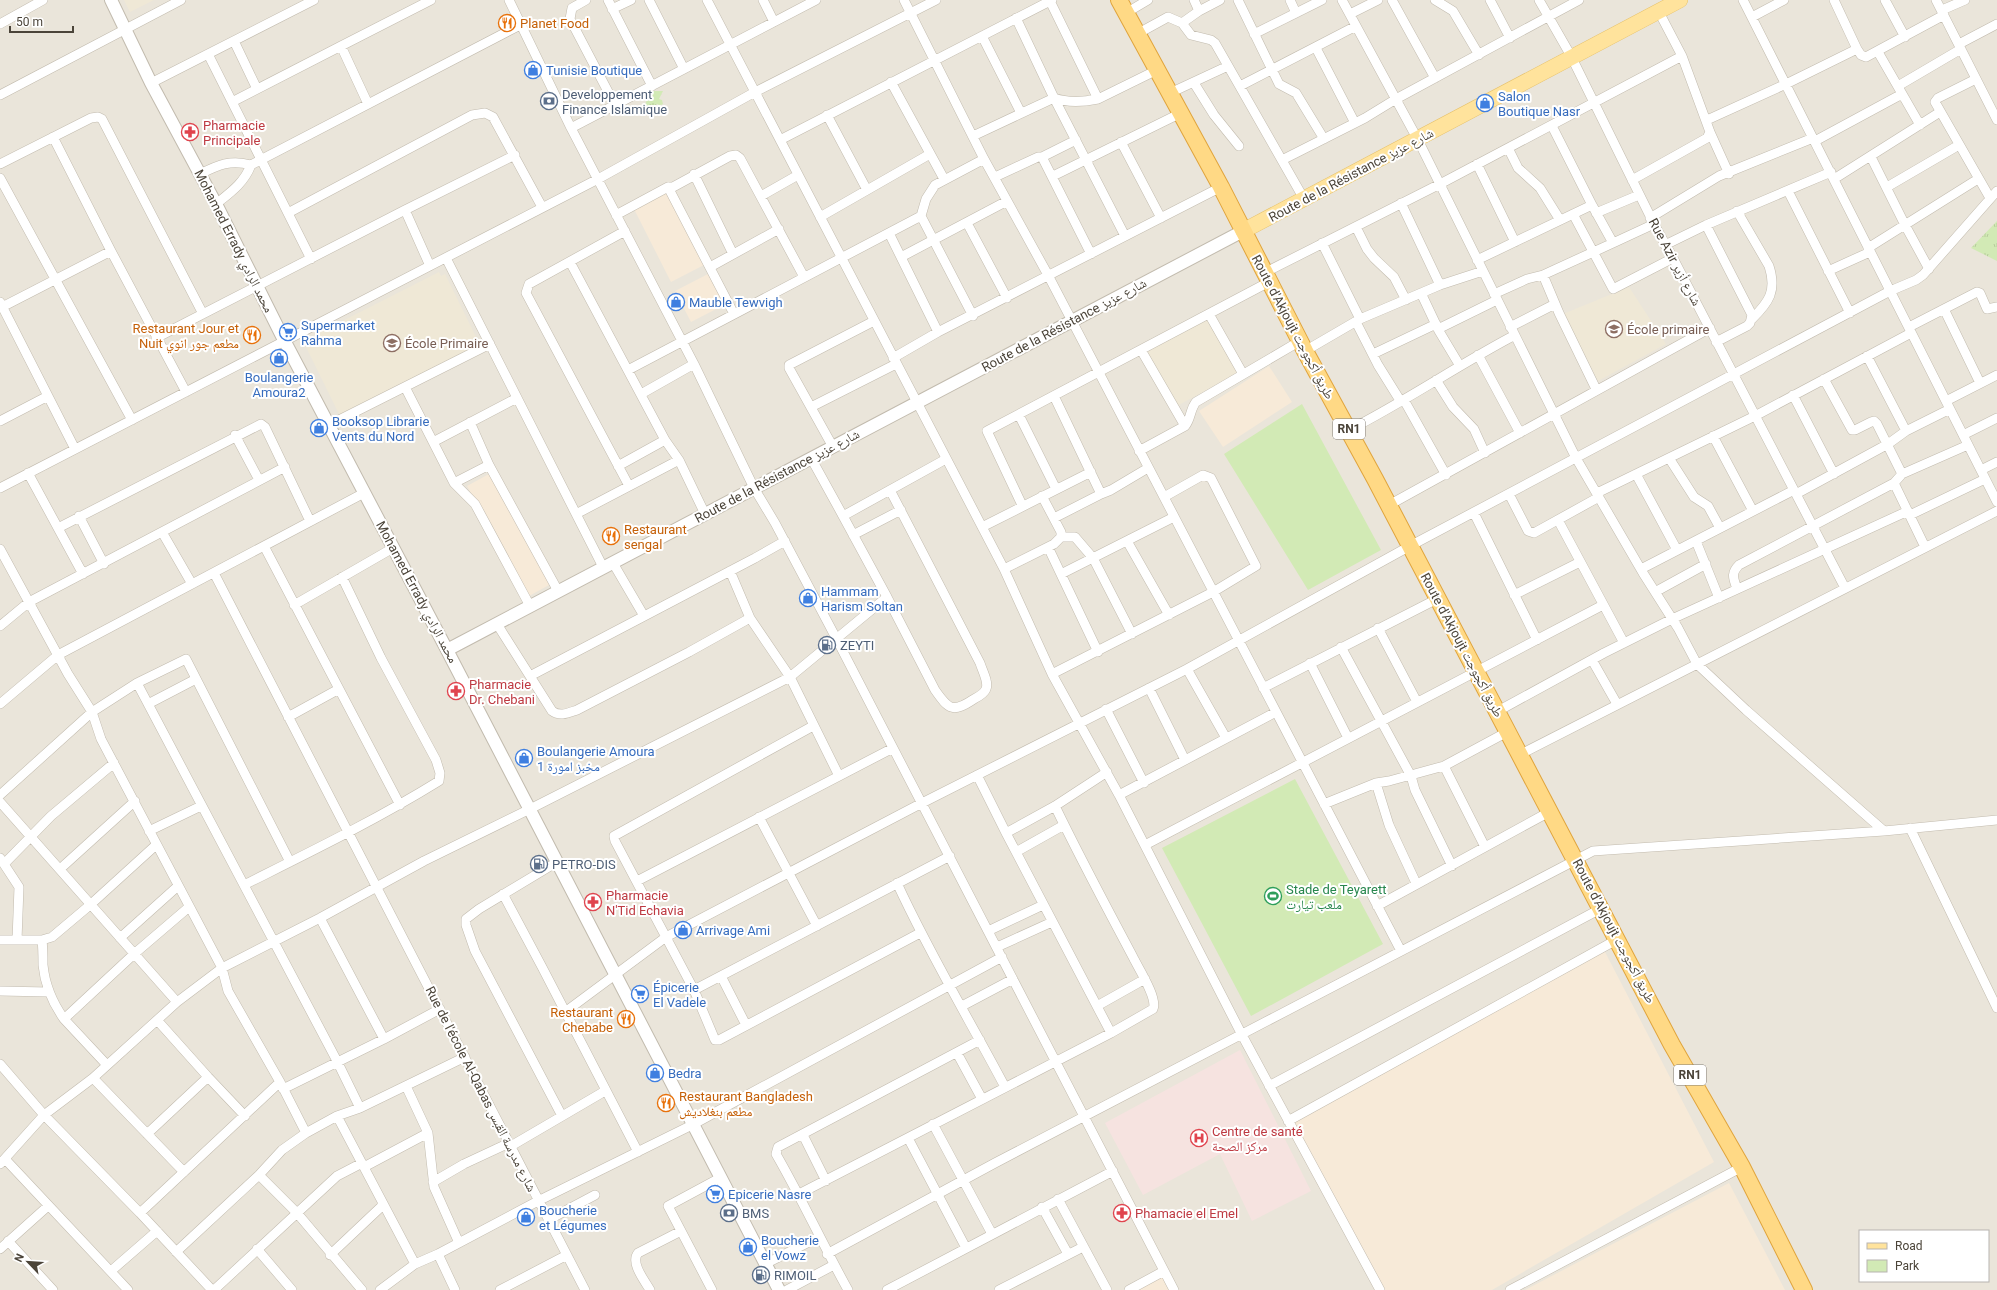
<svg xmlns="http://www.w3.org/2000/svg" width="1997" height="1290" font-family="Roboto,'Noto Naskh Arabic',sans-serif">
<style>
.residential{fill:#eae5da;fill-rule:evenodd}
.commercial{fill:#f7ead8}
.education{fill:#efe8d6}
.medical{fill:#f6e3e0}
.grass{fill:url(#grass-tufts)}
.park{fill:#d2eab5}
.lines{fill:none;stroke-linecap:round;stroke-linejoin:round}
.minor-casing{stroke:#c2bbae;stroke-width:10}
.tertiary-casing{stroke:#c2bbae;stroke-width:14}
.primary-casing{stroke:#e6c16a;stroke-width:16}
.trunk-casing{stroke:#e0a43c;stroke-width:18}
.minor{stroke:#fff;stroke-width:9}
.tertiary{stroke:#fff;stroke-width:12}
.primary{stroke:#ffe39c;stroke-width:15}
.trunk{stroke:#ffd985;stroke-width:16}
.labels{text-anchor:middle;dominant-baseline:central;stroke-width:4;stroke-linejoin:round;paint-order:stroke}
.shield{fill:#fff;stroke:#817c74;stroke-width:1}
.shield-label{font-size:12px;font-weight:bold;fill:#4b4439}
.food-label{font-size:13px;fill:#c56008;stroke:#fff;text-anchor:start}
.shop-label{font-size:13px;fill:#366cbe;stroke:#fff;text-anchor:start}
.service-label{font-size:13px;fill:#4e5e75;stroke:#fff;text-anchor:start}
.health-label{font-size:13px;fill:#be3a42;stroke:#fff;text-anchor:start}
.street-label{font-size:13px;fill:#4b4439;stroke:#fff}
.education-label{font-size:13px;fill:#785e54;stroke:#fff;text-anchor:start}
.leisure-label{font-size:13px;fill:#27864d;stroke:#fff;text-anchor:start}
</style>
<defs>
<pattern id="grass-tufts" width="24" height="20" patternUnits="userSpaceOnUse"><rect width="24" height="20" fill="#d2eab5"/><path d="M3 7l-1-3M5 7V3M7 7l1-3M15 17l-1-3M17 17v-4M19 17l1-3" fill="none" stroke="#b6ca9c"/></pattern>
</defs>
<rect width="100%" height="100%" fill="#f6f3ec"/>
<!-- residential -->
<path class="residential" d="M0 0H1997V1290H0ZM1860 1231H1988V1281H1860Z"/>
<!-- commercial -->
<path class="commercial" d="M667 191 704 265 671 282 634 209Z
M708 274 724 305 691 322 675 291Z
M1269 366 1292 402 1223 447 1199 411Z
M489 474 551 584 529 596 467 486Z
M1604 950 1714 1162 1492 1290H1385L1293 1121Z
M1729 1183 1785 1290H1525Z
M1163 1275 1171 1290H1134Z"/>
<!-- education -->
<path class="education" d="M124 0H154L130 12Z
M439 272 441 276 445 274 480 345 340 416 303 341Z
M1629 287 1666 344 1598 381 1563 314Z
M1208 317 1238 373 1175 407 1145 351Z"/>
<!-- medical -->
<path class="medical" d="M1240 1050 1311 1191 1252 1221 1220 1154 1143 1195 1105 1123Z"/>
<!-- grass -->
<path class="grass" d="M652 91H663L659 99 662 100 663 104 659 106 658 104 650 107 647 113 645 104Z
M1997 221V261L1971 248Z"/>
<!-- park -->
<path class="park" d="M1302 404 1381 550 1308 590 1224 454Z
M1295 779 1383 944 1251 1016 1162 848Z"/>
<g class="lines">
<!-- minor casing -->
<g class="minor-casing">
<path id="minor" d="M509 0 571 128 694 364 754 488 775 523 836 638 1174 1290
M586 0 572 8 570 19 615 105
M608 0 652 86
M649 0 684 69
M707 0 1004 569 1052 674 1119 795 1242 1035 1380 1290
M763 0 774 22
M904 0 984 159 1048 275 1401 951
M1194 0 1199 11 1220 0
M1238 0 1279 84 1296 93 1324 139
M1290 0 1296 13
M1342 0 1418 140 1576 458 1643 573 1678 628 1697 664 1746 710 1884 831
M1392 0 1435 78
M1435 0 1453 11 1479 55
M1490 0 1510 38
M1539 0 1571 56 1654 224 1673 258 1845 588
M1743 0 1997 502
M1834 0 1857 49 1861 55 1866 57 1944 15
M1885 0 1905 37
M1936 0 1997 120
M1050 1 1098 99 1157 70
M612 9 631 0
M1942 10 1965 0
M1126 13 1148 0
M1350 14 1378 0
M1752 17 1784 0
M1016 18 1054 98 1125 236
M1182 23 1199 11
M0 24 43 0
M1137 34 1168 17 1182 23 1191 35 1211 40 1215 43 1304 199
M1254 34 1322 0
M982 36 1021 113
M234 41 257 89
M1959 44 1997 24
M1316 48 1355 123
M1878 52 1920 125
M208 54 311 259
M1976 79 1938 98 1935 102 1990 198
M891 82 944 179
M151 83 314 0
M1194 83 1214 115 1239 146
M1240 86 1356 26
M1898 86 1961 49
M1170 93 1228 66
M0 95 181 0
M232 102 341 46
M368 104 341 46 431 0
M827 115 867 190
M1707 120 1786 84 1857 49
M1552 126 1592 205
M571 128 816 0
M1710 132 1729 174
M973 136 1054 98C1068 103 1083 102 1098 99
M53 137 111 251 186 392
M780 140 1052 0
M1815 141 1902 94
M1121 142 1161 218
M1508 148 1518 168 1540 188 1560 220
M1042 157 1076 140
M1871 157 1905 225 1929 269
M1282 160 1365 118 1396 99 1579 0
M0 164 91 118 98 117 102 119 203 314
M1477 164 1515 242
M200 174C218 165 231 159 251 165
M694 174 733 254
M1053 176 1181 113
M995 177 1038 157H1042L1091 254
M0 178 132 420
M1834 179 1940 112
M1632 180 1707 138 1710 132 1682 56 1659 12
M668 187 734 314
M1887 187 1959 145
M1788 191 1850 313
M761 196 798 175
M1401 203 1440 285
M216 204C231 192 244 183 251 165L522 24
M1737 211 1769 266C1777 291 1769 302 1752 319
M288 213 472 115 485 113 493 117 542 207
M1596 213 1639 195
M1573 214 1613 289 1673 258
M616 215 668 187H673L730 156 736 155 740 158 804 277
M820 217 930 154
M1650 218 1719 176 1813 138
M967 223 1007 298
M1706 225 1752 315 1750 323 1747 326 1716 342
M1356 227 1367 249 1374 258 1394 277 1406 300
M625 231 529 284 526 293 629 486
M889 233 938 332
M1322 243 1360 319
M1665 245 1706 225 1831 172
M1868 248 1978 179
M901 257 1007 201
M446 258 603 567
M1477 260 1592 205 1613 243 1654 224
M570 262 665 440 679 460 705 514
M430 266 405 210 515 155
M710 267 779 229
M1828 271 1870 252
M1264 273 1440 184 1682 56
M1543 275 1613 243
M1421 293 1439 331 1460 366
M1494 294 1527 279 1543 275 1559 313 1596 389
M0 302 75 449
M2 307 111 251
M1944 309 1980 383
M1209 314 1243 374
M973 316 921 216 926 199 935 185 984 159
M1356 322 1378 365 1401 402
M1510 327 1555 304
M1909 327 1977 292 1980 293 1987 309 1997 307
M1438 329 1497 300
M156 338 405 210
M1141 350 1185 426
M1305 351 1360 319 1440 285 1483 271
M1373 354 1436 324
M1478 355 1520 433
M1867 356 1906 431
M893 358 938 332 1221 187
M628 370 921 216
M1824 379 1852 430H1855L1871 422 1874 421 1877 424 1902 474 1968 445
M1436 380 1453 407 1474 429 1485 453
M405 387 454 483 475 504 530 606
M641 394 694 364
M1793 395 1834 474
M1054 396 1101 494 1111 490 1148 468
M1404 400 1446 475
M1946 401 1997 375
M811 407 896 364
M1019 415 1056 489
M0 421 48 396
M470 422 489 465 558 591
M329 425 490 344
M1349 430C1406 401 1458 365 1515 335
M235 435 259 480
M1963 435 1997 418
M1713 436 1753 511
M433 442 517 398
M833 447 789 368V365L874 321
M1139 451 1185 426C1191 419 1190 409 1196 402L1300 341
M811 458 843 516 946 459
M1669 458 1694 497 1708 506 1720 528
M618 466 665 440
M1981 470 1997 462
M28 473 83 574
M1636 474 1677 550
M454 483 489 465
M1894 483 1925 547
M0 488 598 179 755 92 936 0
M1597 493 1755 416 1911 333
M1509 494 1528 531 1534 533 1599 497
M1796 494 1888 444 1906 431 1950 409
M1022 505 987 431 1269 282
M1389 505 1710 328
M1474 513 1537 640
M576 514 679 460
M1910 515 1985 479
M79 516 104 564
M1054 518 1101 494
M1558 520 1624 643
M982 527 1091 472
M58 528 261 424 265 427 310 521
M162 532 192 584
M853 535 901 510
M1061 537H1075L1093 558 1132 634
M1127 541 1169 615
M1696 541 1719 598
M264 546 400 805
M1048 547 1098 652
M0 549 68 674 92 712 101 739 222 968 320 918 424 861 530 809 790 677 887 597 843 516
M613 563 644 616
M1004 569 1054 544 1061 537V532L1042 496
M1641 569 1794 490
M730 571 750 618 790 677 839 776
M214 573 585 1290
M1061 574 1174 517
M1737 589C1734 579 1730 574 1739 565L1894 483 1902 474
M1655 592 1706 564
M1514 595 1580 562
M887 597 935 690C949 710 953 713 974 699 978 697 984 694 986 689 989 682 982 670 980 663L890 490
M294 605 393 548
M497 624 552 711C560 717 568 713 577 710L689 652 750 618
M0 626 29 602 285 467
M1378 628 1417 702
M1341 647 1411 776 1415 790 1452 866
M1592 660 1617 704
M1310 663 1348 738
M1187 669 1226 738
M1052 674 1213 592 1256 566 1211 478 1203 475 1164 497
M530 676 755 558 785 541
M137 683 337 1061 360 1108
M1149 688 1185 760
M1263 688 1437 599
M0 704 58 655 364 493
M148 704 196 679
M1106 709 1144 783
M1498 711 1604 653 1672 619 1908 511
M288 717 339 689
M813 726 614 836 615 841 694 990 715 1040H719L920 933
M1521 754 1997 511
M1444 766 1485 847
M977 775 1006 833 1111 1033
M1376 783 1389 825 1416 883
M0 795 92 712 137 683 186 659 290 862
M1119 795 1276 712
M0 802 177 1002
M1324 804 1376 783 1389 781 1444 766 1509 731
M759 817 817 926
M1910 828 1997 1008
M149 831 201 806
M1006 833 1055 806 1107 772
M1145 845 1603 605
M1016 852 1064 825
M0 858 19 887 17 940
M557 862 479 909 466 919V925L475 951 562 1116
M5 863 51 816 114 763
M60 869 135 801
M637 881 893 748
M897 883C929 953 969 1019 1005 1087
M244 885C310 852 376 820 439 781L440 773 436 760 381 658 342 577
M503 894 542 967 638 1152
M1377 906 1551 811
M320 918 384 1039
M988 931 1043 905
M120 938 178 886
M0 940H42
M997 947 1052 922
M721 976 746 1025
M694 990 950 856
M0 991 48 992
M962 1006 1013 979
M1097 1006 1145 979
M565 1012 666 937 922 803 1187 669 1410 546 1890 291 1916 280 1923 275 1997 191
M64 1019C52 1002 45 986 43 965 43 956 43 948 42 940L52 937 90 905 156 845
M157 1020 208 1077 245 1116
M957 1053 982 1099
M0 1064 44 1115 140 1213 212 1290
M107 1065 64 1019 134 954 189 907
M93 1078 184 1172
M406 1086 428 1133 434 1187 459 1243
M1269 1086 1602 908
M283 1089 384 1039 440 1009
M337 1116 415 1264
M1288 1121 1618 939
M933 1124 992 1234
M147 1134 208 1077
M803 1135 826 1181
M908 1138 966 1248
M511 1146 605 1091
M5 1159 128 1290
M0 1164 44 1115 93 1078 177 1002 222 968 228 991 280 1082 306 1133
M364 1167 428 1133
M259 1175 297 1213 362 1290
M433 1182 464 1164 509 1143
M799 1194 1111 1033 1153 1009C1158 999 1139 969 1134 959 1107 908 1080 858 1055 806
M1058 1199 1107 1290
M1042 1207 1068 1254
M140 1213 280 1082
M548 1220 595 1195
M8 1241 53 1290
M0 1249 48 1206
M257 1249 292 1290
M176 1252 259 1175 282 1150 306 1133 337 1116 360 1108 465 1057
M438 1254 455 1290
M827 1254 995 1163 1593 851 1884 831 1997 820
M330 1255 383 1205
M765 1264 819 1237
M111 1271 157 1231
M214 1290 337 1176 362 1163
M380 1290 415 1264 438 1254 538 1201 692 1125 1002 957
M500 1290 567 1255
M650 1290C645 1281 630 1263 638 1253L681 1231
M712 1290 668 1206 720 1178
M787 1290 834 1265
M848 1290C823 1245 802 1199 776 1154L778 1147 980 1040
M887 1290 1113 1171
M999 1290 1083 1247
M1129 1290 1164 1271
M1510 1290 1742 1167"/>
</g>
<!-- tertiary casing -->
<g class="tertiary-casing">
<path id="tertiary" d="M111 0 151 83 216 204 284 340 447 650 779 1290
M447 650 1243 231"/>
</g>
<!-- primary casing -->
<g class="primary-casing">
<path id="primary" d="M1243 231 1680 0"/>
</g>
<!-- trunk casing -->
<g class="trunk-casing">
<path id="trunk" d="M1119 0 1221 187 1305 351 1375 479 1672 1045 1742 1167 1804 1290"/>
</g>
<!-- minor -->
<use href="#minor" class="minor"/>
<!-- tertiary -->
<use href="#tertiary" class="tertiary"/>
<!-- primary -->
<use href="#primary" class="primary"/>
<!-- trunk -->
<use href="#trunk" class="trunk"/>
</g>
<!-- icons -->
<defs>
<g id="restaurant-ring" transform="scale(0.9)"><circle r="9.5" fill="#fff" stroke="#e8710a" stroke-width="1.5"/><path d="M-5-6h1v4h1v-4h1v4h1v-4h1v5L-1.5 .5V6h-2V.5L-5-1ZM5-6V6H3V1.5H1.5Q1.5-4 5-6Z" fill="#e8710a"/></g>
<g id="shop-ring" transform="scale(0.9)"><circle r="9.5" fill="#fff" stroke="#3f7fe0" stroke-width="1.5"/><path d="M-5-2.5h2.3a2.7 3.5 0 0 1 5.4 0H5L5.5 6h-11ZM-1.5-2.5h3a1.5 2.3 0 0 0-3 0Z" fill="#3f7fe0"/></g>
<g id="bank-ring" transform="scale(0.9)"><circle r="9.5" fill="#fff" stroke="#5c6f8a" stroke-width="1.5"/><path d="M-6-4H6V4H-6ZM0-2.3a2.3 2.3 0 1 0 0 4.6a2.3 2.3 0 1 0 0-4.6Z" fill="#5c6f8a"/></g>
<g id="pharmacy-ring" transform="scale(0.9)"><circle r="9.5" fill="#fff" stroke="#e0444e" stroke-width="1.5"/><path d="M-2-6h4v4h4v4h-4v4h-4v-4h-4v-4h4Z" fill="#e0444e"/></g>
<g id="school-ring" transform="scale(0.9)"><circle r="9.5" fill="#fff" stroke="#8d6e63" stroke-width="1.5"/><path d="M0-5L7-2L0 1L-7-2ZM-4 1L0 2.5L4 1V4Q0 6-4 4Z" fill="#8d6e63"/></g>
<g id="supermarket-ring" transform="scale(0.9)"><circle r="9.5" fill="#fff" stroke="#3f7fe0" stroke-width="1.5"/><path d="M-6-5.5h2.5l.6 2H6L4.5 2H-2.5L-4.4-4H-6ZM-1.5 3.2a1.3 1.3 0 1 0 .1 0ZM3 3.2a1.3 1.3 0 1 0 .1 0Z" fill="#3f7fe0"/></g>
<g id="fuel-ring" transform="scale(0.9)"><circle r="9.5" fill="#fff" stroke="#5c6f8a" stroke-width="1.5"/><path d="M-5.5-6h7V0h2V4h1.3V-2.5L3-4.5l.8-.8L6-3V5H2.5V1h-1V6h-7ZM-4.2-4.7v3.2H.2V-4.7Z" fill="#5c6f8a"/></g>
<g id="stadium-ring" transform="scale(0.9)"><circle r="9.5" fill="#fff" stroke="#2e9e5b" stroke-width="1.5"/><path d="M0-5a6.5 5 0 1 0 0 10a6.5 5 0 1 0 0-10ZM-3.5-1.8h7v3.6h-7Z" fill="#2e9e5b"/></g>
<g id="hospital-ring" transform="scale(0.9)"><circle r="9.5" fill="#fff" stroke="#e0444e" stroke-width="1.5"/><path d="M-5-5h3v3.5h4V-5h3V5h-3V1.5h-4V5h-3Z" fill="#e0444e"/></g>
</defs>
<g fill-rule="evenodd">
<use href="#restaurant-ring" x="507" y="23"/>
<use href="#shop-ring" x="533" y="70"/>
<use href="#bank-ring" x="549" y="101"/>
<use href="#shop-ring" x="1485" y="103"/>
<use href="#pharmacy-ring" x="190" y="132"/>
<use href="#shop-ring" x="676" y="302"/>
<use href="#school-ring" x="1614" y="329"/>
<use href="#supermarket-ring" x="288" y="332"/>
<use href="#restaurant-ring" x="252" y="335"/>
<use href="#school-ring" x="392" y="343"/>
<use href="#shop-ring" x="279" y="358"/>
<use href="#shop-ring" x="319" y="428"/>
<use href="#restaurant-ring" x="611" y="536"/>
<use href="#shop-ring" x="808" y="598"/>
<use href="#fuel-ring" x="827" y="645"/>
<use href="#pharmacy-ring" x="456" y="691"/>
<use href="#shop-ring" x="524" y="758"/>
<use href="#fuel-ring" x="539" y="864"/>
<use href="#stadium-ring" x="1273" y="896"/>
<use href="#pharmacy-ring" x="593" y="902"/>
<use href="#shop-ring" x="683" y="930"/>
<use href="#supermarket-ring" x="640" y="994"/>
<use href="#restaurant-ring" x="626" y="1019"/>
<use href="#shop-ring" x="655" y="1073"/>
<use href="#restaurant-ring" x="666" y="1103"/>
<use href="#hospital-ring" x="1199" y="1138"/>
<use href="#supermarket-ring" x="715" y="1194"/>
<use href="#bank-ring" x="729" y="1213"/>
<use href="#pharmacy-ring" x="1122" y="1213"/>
<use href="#shop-ring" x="526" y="1217"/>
<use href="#shop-ring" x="748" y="1247"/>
<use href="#fuel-ring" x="761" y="1275"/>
</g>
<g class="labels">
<!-- shield labels -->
<g class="shield">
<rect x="1333" y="419" width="32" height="20" rx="3"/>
<rect x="1674" y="1065" width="32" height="20" rx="3"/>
</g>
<g class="shield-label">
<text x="1349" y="429">RN1</text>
<text x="1690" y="1075">RN1</text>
</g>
<!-- food labels -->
<g class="food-label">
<text x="520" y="23">Planet Food</text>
<text x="239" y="328" text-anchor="end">Restaurant Jour et<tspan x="239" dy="15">Nuit مطعم جور انوي</tspan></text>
<text x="624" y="529">Restaurant<tspan x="624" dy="15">sengal</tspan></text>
<text x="613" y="1012" text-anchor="end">Restaurant<tspan x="613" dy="15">Chebabe</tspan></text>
<text x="679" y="1096">Restaurant Bangladesh<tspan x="679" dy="15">مطعم بنغلاديش</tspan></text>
</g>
<!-- shop labels -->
<g class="shop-label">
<text x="546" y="70">Tunisie Boutique</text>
<text x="1498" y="96">Salon<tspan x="1498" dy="15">Boutique Nasr</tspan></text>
<text x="689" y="302">Mauble Tewvigh</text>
<text x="301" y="325">Supermarket<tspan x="301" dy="15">Rahma</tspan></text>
<text x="279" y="377" text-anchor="middle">Boulangerie<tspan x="279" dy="15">Amoura2</tspan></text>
<text x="332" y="421">Booksop Librarie<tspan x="332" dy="15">Vents du Nord</tspan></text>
<text x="821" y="591">Hammam<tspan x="821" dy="15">Harism Soltan</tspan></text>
<text x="537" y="751">Boulangerie Amoura<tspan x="537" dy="15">1 مخبز امورة</tspan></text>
<text x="696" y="930">Arrivage Ami</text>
<text x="653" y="987">Épicerie<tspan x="653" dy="15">El Vadele</tspan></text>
<text x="668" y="1073">Bedra</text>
<text x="728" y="1194">Epicerie Nasre</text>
<text x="539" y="1210">Boucherie<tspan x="539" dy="15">et Légumes</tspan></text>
<text x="761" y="1240">Boucherie<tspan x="761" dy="15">el Vowz</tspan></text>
</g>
<!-- service labels -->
<g class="service-label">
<text x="562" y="94">Developpement<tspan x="562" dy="15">Finance Islamique</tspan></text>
<text x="840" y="645">ZEYTI</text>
<text x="552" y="864">PETRO-DIS</text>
<text x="742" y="1213">BMS</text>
<text x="774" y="1275">RIMOIL</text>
</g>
<!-- health labels -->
<g class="health-label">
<text x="203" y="125">Pharmacie<tspan x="203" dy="15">Principale</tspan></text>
<text x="469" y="684">Pharmacie<tspan x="469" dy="15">Dr. Chebani</tspan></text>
<text x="606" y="895">Pharmacie<tspan x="606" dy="15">N'Tid Echavia</tspan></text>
<text x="1212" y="1131">Centre de santé<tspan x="1212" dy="15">مركز الصحة</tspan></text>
<text x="1135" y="1213">Phamacie el Emel</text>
</g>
<!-- street labels -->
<g class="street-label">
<text transform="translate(1351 175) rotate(-28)">Route de la Résistance شارع عزيز</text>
<text transform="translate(234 241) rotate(63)">Mohamed Errady محمد الرادي</text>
<text transform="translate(1675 262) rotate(62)">Rue Azir شارع أزير</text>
<text transform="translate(1064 325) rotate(-28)">Route de la Résistance شارع عزيز</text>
<text transform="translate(1293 327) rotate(62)">Route d'Akjoujt طريق أكجوجت</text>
<text transform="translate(777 476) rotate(-28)">Route de la Résistance شارع عزيز</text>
<text transform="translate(417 592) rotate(62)">Mohamed Errady محمد الرادي</text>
<text transform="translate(1462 645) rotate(62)">Route d'Akjoujt طريق أكجوجت</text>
<text transform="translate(1614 931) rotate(62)">Route d'Akjoujt طريق أكجوجت</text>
<text transform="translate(481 1089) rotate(63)">Rue de l'école Al-Qabas شارع مدرسة القبس</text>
</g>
<!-- education labels -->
<g class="education-label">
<text x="1627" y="329">École primaire</text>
<text x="405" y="343">École Primaire</text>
</g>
<!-- leisure labels -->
<g class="leisure-label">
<text x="1286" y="889">Stade de Teyarett<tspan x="1286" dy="15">ملعب تيارت</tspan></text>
</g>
</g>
<!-- legend -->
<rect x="1859" y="1230" width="130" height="52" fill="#ffffff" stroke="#b7b4b0"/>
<rect x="1867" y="1243" width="20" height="6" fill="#ffe39c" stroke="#b7b4b0"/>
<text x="1895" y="1250" font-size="12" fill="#4b4439">Road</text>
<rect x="1867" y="1260" width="20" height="12" fill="#d2eab5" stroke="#b7b4b0"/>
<text x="1895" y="1270" font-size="12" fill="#4b4439">Park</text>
<!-- north arrow -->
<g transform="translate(28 1262) rotate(295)" stroke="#ffffff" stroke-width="3" paint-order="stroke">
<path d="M0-3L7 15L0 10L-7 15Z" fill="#4b4439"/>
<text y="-6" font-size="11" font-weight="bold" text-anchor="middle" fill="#4b4439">N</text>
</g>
<!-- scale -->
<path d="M10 26v6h63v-6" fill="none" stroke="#4b4439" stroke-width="2"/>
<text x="16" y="26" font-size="12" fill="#4b4439" stroke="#ffffff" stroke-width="3" paint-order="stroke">50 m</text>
</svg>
